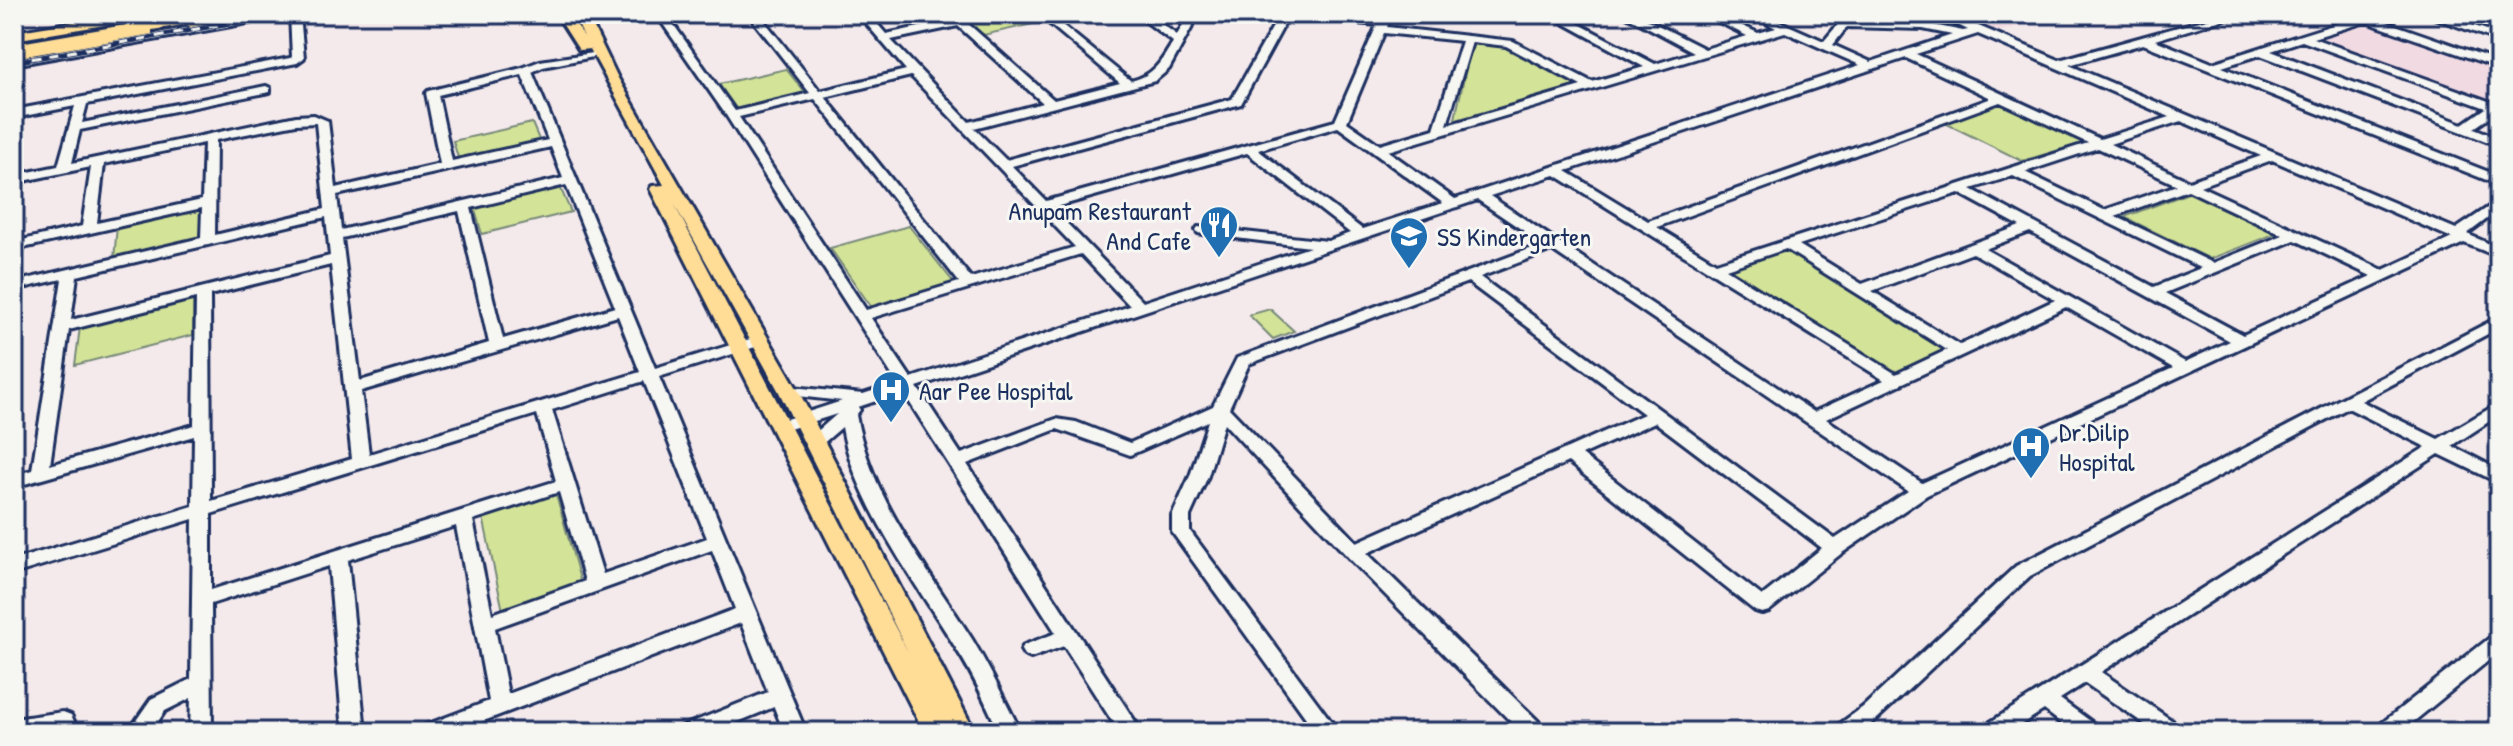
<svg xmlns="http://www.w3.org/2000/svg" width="2513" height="746" font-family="'Patrick Hand',sans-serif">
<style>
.built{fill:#f2dae3}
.green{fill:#d3e397;stroke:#77897a;stroke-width:2}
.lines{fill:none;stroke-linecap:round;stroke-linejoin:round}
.minor-casing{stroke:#1b2f5e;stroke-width:6}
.major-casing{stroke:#1b2f5e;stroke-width:6}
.highway-casing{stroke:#1b2f5e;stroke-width:6}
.minor{fill:#f6f6f2;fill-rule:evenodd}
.major{fill:#ffdd96;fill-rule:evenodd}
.highway{fill:#ffdd96;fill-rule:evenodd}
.rail-casing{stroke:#1b2f5e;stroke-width:5}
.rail{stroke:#f6f6f2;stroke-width:3;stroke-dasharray:9;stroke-linecap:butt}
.labels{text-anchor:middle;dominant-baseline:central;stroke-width:6;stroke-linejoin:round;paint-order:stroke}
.poi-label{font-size:26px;fill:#1b2f5e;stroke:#f6f6f2;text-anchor:start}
</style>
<rect width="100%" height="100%" fill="#f4e9eb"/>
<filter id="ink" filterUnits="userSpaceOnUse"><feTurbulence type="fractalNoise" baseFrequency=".0125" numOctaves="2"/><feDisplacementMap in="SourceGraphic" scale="16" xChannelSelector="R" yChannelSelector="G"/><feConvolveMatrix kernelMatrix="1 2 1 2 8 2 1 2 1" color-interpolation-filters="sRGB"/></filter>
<g filter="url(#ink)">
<!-- built -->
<path class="built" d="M1960 14H2064L1999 31Z
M2368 22 2499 68V95L2489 101 2315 39Z"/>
<!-- green -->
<path class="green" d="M957 14H1033L1042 22 979 36Z
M1472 42 1508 46 1579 86 1454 123Z
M786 69 806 94 738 111 719 84Z
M1998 100 2086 142 2022 161 1943 122Z
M532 123 540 142 459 161 453 141Z
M560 187 571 212 482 234 474 207Z
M2191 192 2277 233 2210 259 2124 217Z
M201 208 200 239 114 259 117 226Z
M909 226 954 283 872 308 830 248Z
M1786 249 1950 350 1895 373 1728 268Z
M193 299V335L75 365 80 327Z
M1270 309 1294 331 1273 339 1249 315Z
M556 494 581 583 503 611 483 517Z"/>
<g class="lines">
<!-- minor casing -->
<g class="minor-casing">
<path id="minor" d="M263 14H286L281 17 14 65V59Z
M290 14H300L304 58 297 63 87 104 82 123 266 86 270 88V92L80 130 72 163 296 116 314 115 328 121 336 188 440 164 426 93 428 91 522 68 540 61 593 53V57L543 67 532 72 655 368 760 336 768 341 765 344 659 377 806 732H784L774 707 713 732H680L683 726 768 692 741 623 455 732H420L423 726 489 701 456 526 348 560 365 732H343L329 566 211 604 212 732H190L191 698 165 711 151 732H128L151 699 191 679 193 519 14 574V560L193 506 194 436 14 487V475L32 470 62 279 14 290V282L201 238 202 208 14 250V242L82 226 91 167 14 183V175L58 166 75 106 14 118V110L290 58 292 57ZM522 75 548 140 452 161 438 95ZM316 123 325 209 215 235 216 140 296 124ZM204 143 202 200 97 223 104 164ZM551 147 563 178 341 230 337 195ZM566 185 615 307 503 339 471 208ZM459 211 489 343 360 381 342 238ZM326 217 330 256 71 320 77 276ZM331 265 352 459 211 501 210 295ZM196 298 194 425 50 465 69 330ZM618 316 640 372 369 454 361 391ZM644 381 707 538 603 574 552 410ZM537 414 556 481 211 590V514ZM559 492 585 581 492 614 473 520ZM712 550 735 609 508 694 495 628Z
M656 14H666L735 111 810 93 748 14H759L820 91 906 70 858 14H869L886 34 952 20 946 14H957L1054 100 1120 83 1038 14H1049L1131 81C1154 75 1161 62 1173 42L1136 14H1148L1177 35 1189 14H1199L1169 69 1155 81 974 128 1006 160 1232 99 1280 14H1290L1241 104 1012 166 1046 201 1335 121 1377 25 1298 17 1293 14H1332L1380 19 1382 14H1392L1387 27 1513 41 1592 82 1644 67 1547 14H1560L1655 64 1694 52 1623 14H1636L1705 49 1747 36 1703 14H1717L1758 33 1776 28 1749 14H1763L1824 41 1840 22 1849 20 1923 23 1963 31 1968 30 1936 14H1950L2059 60 2225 14H2242L2155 40 2212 63 2355 18 2352 14H2364L2499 61V68L2366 22 2313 38 2494 103 2499 101V111L2474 128 2499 138V146L2260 55 2222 67 2499 176V185L2143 44 2069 65 2456 229 2499 200V210L2467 234 2499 248V257L2464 243 1927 495 1842 553 1769 611 1762 613 1755 611 1568 462 1367 553 1543 726 1546 732H1521L1347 556 1224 423 1208 476 1190 516V531L1339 732H1316L1172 532V516L1190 476 1208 421 1130 455 1057 429 967 464 1142 732H1119L1064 646 1031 658 1024 655 1021 650 1024 645 1056 633 903 392 858 407 860 410 856 415C871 499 927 568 972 639 990 669 1005 700 1021 732H999C986 704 974 676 957 650 918 585 854 502 842 427L820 446H808L805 442 837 414 780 432 772 427 774 423 842 401 788 395 780 390 782 386 863 394 897 383 726 115ZM958 26 1043 103 969 122 891 40ZM1847 27 1923 29 1952 35 1871 62 1833 45ZM1785 32 1860 65 1455 199 1388 151ZM1384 33 1462 41 1434 129 1380 145 1347 122ZM1978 34 2170 117 2100 139 1916 54ZM2302 41 2486 108 2463 124 2271 51ZM1472 42 1506 46 1581 86 1447 125ZM1906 58 1989 97V99L1648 221 1566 171ZM911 76 1075 247 971 278 825 97ZM815 99 959 282 866 310 739 117ZM2000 102 2088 143 1716 263 1657 227ZM2181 121 2261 156 2189 181 2110 144ZM1338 127 1443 203 1362 229 1258 150ZM2098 148 2177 185 2104 210 2025 172ZM1247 153 1350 233 1328 241 1198 227 1196 230 1198 233 1203 234 1310 247 1143 302 1052 208ZM2272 160 2452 238 2383 270 2200 186ZM1555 175 1884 380 1814 412 1490 196ZM2013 176 2201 268 2154 287 1971 189ZM2188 190 2283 235 2213 263 2115 216ZM1959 193 2020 226 1862 284 1799 245ZM1478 200 1543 244 1237 358 1213 406 1130 443 1076 422 1056 419 961 454 917 387ZM2030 232 2230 341 2185 362 1985 249ZM2295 240 2371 276 2243 335 2165 293ZM1786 249 1947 350 1896 374 1726 269ZM1552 250 1908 491 1835 539 1480 277ZM1973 253 2055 300 1960 345 1872 291ZM1081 254 1130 306 911 378 871 318ZM1468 282 1644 414 1357 542 1229 408 1249 364ZM2066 307 2173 368 1922 483 1826 419ZM1655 422 1822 548 1762 596 1582 455Z
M2423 14H2438L2499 34V41Z
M2499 317V328L2361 401 2438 439 2499 403V415L2452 446 2499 470V483L2439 454 2101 672 2180 726 2183 732H2156L2085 683 2060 699 2097 726 2100 732H2073L2044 710 2009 732H1981L1984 726 2426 447 2348 408 2030 576 1877 719 1861 732H1834L1837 726 1863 707 2016 566Z
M2499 633V652L2401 732H2375L2378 726 2492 636Z
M63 712 71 715 74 721 71 727 46 732H14V719Z"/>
</g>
<!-- major casing -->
<g class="major-casing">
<path id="major" d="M122 14H153L146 18 14 40V32Z
M220 14H249L191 27 184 23Z
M556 14H570L584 37 573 14H587L618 78 798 390 975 732H924L650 189 652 186 664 185 590 49 579 50ZM674 204 778 390 908 652Z
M147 27 152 28V34L14 58V50Z"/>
</g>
<!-- highway casing -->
<g class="highway-casing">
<path id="highway" d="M189 14H224L216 19 14 54V44Z"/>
</g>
<!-- minor -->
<use href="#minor" class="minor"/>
<!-- major -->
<use href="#major" class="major"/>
<!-- highway -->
<use href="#highway" class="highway"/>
<!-- rail casing -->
<g class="rail-casing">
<path id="rail" d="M14 62 280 14"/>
</g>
<!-- rail -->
<use href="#rail" class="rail"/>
</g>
</g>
<!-- icons -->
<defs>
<g id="restaurant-pin" transform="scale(2)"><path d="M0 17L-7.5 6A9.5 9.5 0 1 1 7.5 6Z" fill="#1f6fb2" stroke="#f6f6f2"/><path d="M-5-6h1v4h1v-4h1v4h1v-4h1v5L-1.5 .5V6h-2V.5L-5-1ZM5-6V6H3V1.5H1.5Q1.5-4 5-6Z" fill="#fff"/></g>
<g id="school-pin" transform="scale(2)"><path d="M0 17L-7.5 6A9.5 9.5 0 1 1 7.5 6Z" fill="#1f6fb2" stroke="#f6f6f2"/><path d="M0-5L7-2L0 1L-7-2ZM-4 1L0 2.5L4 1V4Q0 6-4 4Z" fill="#fff"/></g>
<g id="hospital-pin" transform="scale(2)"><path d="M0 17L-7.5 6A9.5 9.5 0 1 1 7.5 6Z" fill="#1f6fb2" stroke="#f6f6f2"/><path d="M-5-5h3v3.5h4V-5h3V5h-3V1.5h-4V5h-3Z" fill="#fff"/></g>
</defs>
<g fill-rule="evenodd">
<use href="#restaurant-pin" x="1219" y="225"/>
<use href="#school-pin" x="1409" y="236"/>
<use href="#hospital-pin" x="891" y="390"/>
<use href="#hospital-pin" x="2031" y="446"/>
</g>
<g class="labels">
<!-- poi labels -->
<g class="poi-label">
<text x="1191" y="210" text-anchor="end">Anupam Restaurant<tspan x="1191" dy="30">And Cafe</tspan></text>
<text x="1437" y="236">SS Kindergarten</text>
<text x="919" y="390">Aar Pee Hospital</text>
<text x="2059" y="431">Dr.Dilip<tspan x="2059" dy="30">Hospital</tspan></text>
</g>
</g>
<!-- margin -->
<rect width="2513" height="746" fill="none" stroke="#f6f6f2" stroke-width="48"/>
<rect x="24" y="24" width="2465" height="698" fill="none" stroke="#1b2f5e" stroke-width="3" filter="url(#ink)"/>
</svg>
